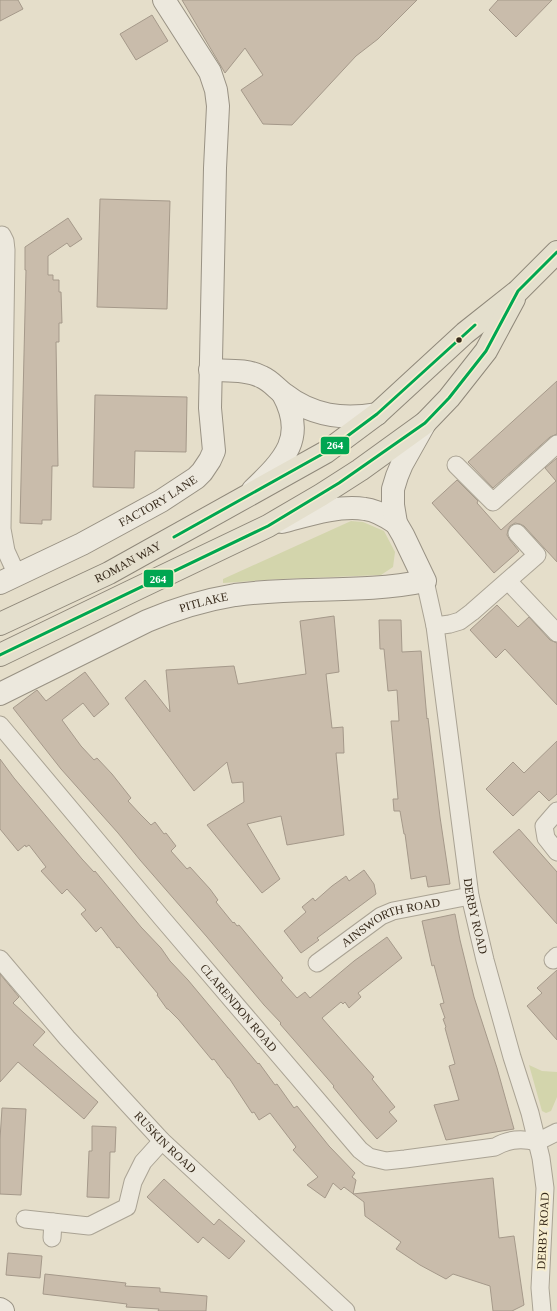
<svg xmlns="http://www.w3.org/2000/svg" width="557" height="1311" font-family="Georgia,serif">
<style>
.green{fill:#d3d5ac}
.building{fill:#c9bcab;stroke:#a5998a}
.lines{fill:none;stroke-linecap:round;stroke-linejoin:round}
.street-casing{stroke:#aaa394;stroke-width:19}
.secondary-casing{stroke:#999284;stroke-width:24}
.primary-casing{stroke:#8f887a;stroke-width:24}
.street{stroke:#ece8dd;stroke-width:17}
.secondary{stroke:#ece8dd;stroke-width:22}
.primary{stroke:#e4dfcd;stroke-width:22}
.bus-1-casing{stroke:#f7eecf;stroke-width:6}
.bus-1{stroke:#00a651;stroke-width:3}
.bus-dot{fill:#382b1c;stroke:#f7eecf;stroke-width:1.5}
.labels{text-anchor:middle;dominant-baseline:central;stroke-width:4;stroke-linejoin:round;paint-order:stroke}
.street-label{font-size:12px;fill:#382b1c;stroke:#f7eecf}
.line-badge{stroke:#f7eecf;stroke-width:1.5}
.badge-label{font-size:11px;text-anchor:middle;font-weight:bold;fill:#fff}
</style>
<rect width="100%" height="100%" fill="#e5deca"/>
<!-- green -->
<path class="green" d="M351 521 363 522 384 531 395 552 393 567 381 575 281 579 223 583V579Z
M529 1065 542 1071 557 1072V1097L551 1111 546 1113 542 1111Z"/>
<!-- building -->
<path class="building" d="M0 0H18L23 9 0 21Z
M182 0H417L378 39 356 56 292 125 263 124 241 90 263 75 245 48 225 73Z
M498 0H552L516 37 489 10Z
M152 15 168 41 136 60 120 34Z
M100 199 170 201 167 309 97 307Z
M68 218 82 239 70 247 67 243 48 256V275H53V280H59V292H61L62 323H59V342H56L58 466H52L51 520H42V524L20 523 26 270H25V247Z
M557 381V434L550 437 493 488 468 462Z
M95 395 187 397 186 452 135 451 134 488 93 487Z
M557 458V562L524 526 520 524 515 523 510 526 508 530 507 535 510 540 519 551 494 573 432 503 457 480 478 501 477 503 501 530 556 481 545 468Z
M497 605 518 627 529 617 550 640 557 643V705L505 649 496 658 470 630Z
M334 616 339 672 326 674 332 728 343 727 344 753H336L344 835 287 845 281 816 247 824 280 879 262 893 207 825 244 802 243 782 232 783 227 762 194 791 125 698 145 680 170 712 166 670 234 666 238 684 306 674 300 621Z
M379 620H401L402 652 421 651 427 719 428 718 440 817 450 884 428 887 426 876 411 879 405 834H404L400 811H394L393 799H398L391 721H399L397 690 388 691 384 649H380Z
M85 672 109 704 94 717 83 703 62 720 81 746 94 760 97 758 112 774 131 798 128 801 140 814 151 825 155 822 164 834 166 833 176 846 171 851 187 869 190 867 210 889 218 900 216 902 233 923 234 922 237 926 239 925 283 978 281 980 297 998 305 992 310 998 354 961 387 937 402 958 358 993 361 997 349 1008 345 1002 343 1004 341 1002 322 1018 374 1077 372 1079 395 1107 389 1112 397 1121 377 1139 361 1121 333 1087 334 1086 280 1024 281 1023 264 1005 207 937 140 860 118 833 61 769 13 708 37 690 46 701Z
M557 741V794L549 801 539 791 513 816 486 789 513 762 524 773Z
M0 759 14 778 82 859 94 872 95 871 141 927 161 948 170 961 188 980 258 1064 259 1063 275 1085 277 1084 294 1108 297 1106 329 1146 355 1173 352 1177 356 1180 353 1194 493 1178 499 1238 514 1236 524 1305 512 1311H493L490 1286 453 1274 446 1279 420 1265 396 1249 401 1242 365 1216 364 1202 344 1187 341 1190 333 1183 325 1198 307 1185 318 1177 293 1150 296 1147 270 1113 259 1120 254 1112 252 1113 229 1078H228L214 1059 212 1060 179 1020 168 1009H167L157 995 158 994 119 947 117 948 101 927 96 932 81 914 86 910 67 889 62 894 41 871 46 867 29 845 26 847 25 845 18 851 0 829Z
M519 829 557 872V924L493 852Z
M364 870 374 884 376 894 317 938 319 940 301 953 284 931 306 912 302 907 313 898 315 901 332 886 346 876 349 881Z
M455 914 460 940 474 997 497 1068 514 1129 446 1140 434 1105 459 1100 449 1066 455 1064 445 1028 446 1027 443 1019 445 1018 440 1004 444 1003 434 965 432 966 422 921Z
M557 970V1040L527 1006 542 993 537 988Z
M0 974 19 997 13 1003 45 1032 33 1045 98 1102 84 1119 18 1062 0 1082Z
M2 1108 26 1109 21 1195 0 1194V1139Z
M92 1126 116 1127 115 1152H110L109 1198 87 1197 89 1151H92Z
M164 1179 214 1225 219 1219 245 1241 229 1259 203 1237 198 1243 147 1197Z
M8 1253 42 1256 40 1278 6 1275Z
M45 1274 126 1283 125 1286 160 1288V1292L207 1296 206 1311H158L159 1309 126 1307 127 1304 43 1294Z"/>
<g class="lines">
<!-- street casing -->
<g class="street-casing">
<g id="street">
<path d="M2 235 5 241 6 250 2 529 6 551 17 575"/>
<path d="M456 465 493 502 557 444"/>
<path id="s1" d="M425 581 435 626 470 896 485 960 512 1057 530 1113 541 1158 545 1188 540 1288 542 1311"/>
<path d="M508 581 557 633"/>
<path d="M435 626 450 624 460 621 472 612 537 555 517 533"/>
<path id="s2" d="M0 725 161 917 360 1150 369 1157 386 1161 405 1159 495 1147C508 1139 522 1138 537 1142"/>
<path d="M557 811 544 826 546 838 557 852"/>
<path id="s3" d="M0 959 67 1038 162 1141 346 1311"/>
<path d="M553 960 557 956"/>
<path id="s4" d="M317 963 381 916 393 911 470 896"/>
<path d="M537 1142 557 1132"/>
<path d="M25 1219 89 1226 127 1207 133 1182 143 1162 162 1141"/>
<path d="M52 1238 53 1222"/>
</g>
</g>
<!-- secondary casing -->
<g class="secondary-casing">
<g id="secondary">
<path d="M210 370C227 371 247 369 262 377 271 381 276 388 284 394 312 416 343 420 377 414"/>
<path d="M253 490C284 460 307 438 283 394"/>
<path d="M282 522C308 515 338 505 365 509 376 510 387 517 396 523"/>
<path id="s5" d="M0 583 82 544 161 501 196 478 202 472 210 460 214 451 210 408 215 168 218 106 216 90 210 72 164 0"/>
<path id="s6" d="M0 694 147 621C175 609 205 600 235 595 298 586 362 594 425 581L403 535 396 523 393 505V489L397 476 402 464 425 423"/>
<path d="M0 1309 3 1311"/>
</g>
</g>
<!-- primary casing -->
<g class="primary-casing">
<g id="primary">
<path id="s7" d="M0 624 109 573 326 452 377 414 465 333 518 291 557 252"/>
<path d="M0 655 130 592 268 526 321 495 360 470 425 423 449 398 486 351 514 299"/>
</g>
</g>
<!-- street -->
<use href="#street" class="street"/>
<!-- secondary -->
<use href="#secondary" class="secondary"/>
<!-- primary -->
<use href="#primary" class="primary"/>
<!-- bus-1 casing -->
<g class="bus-1-casing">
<path id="bus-1" d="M174 537 326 452 377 414 475 325
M0 655 268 526 339 483 425 423 449 398 486 351 518 291 557 252"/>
</g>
<!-- bus-1 -->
<use href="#bus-1" class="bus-1"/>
</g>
<!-- markers -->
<circle class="bus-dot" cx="459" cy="340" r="3.5"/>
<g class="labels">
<!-- street labels -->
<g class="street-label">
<text stroke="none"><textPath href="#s5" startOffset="178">FACTORY LANE</textPath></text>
<text stroke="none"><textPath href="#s7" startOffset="142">ROMAN WAY</textPath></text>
<text stroke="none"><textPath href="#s6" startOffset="224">PITLAKE</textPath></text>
<text stroke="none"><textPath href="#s1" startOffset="339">DERBY ROAD</textPath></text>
<text stroke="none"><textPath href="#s4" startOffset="86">AINSWORTH ROAD</textPath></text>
<text stroke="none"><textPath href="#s2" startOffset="370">CLARENDON ROAD</textPath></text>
<text stroke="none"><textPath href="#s3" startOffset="247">RUSKIN ROAD</textPath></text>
<text transform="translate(543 1231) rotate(-87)">DERBY ROAD</text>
</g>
</g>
<g class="line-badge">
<rect x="320" y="436" width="30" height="19" rx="4" fill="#00a651"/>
<rect x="143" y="569" width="31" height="19" rx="4" fill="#00a651"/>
</g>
<g class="badge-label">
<text x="335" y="449">264</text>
<text x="158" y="583">264</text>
</g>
</svg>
